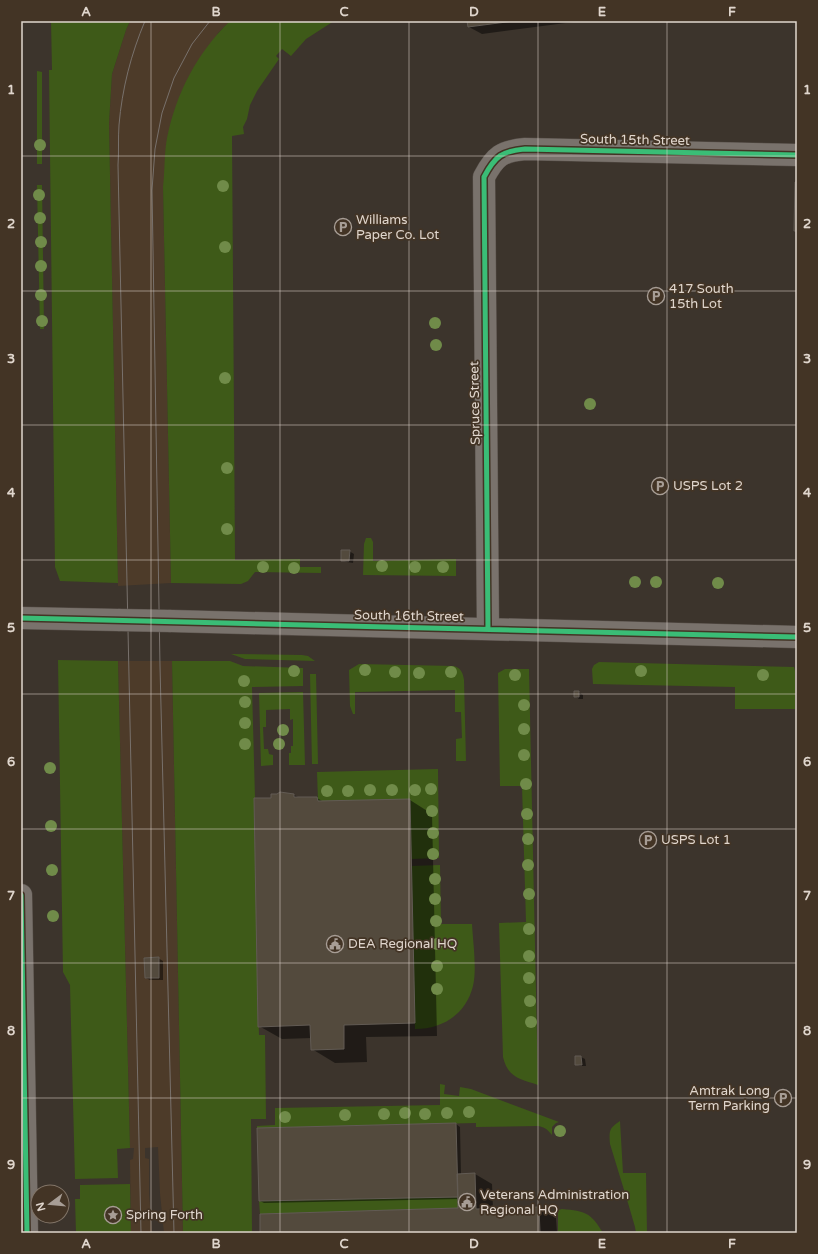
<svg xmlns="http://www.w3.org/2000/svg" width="818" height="1254" font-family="'Varela Round',sans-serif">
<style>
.built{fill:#4d3b29}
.green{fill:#3e5a18}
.shadow{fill:#0007}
.building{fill:#534a3d;stroke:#625b54}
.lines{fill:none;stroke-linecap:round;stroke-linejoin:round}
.street-casing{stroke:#58504a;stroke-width:23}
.secondary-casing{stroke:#58504a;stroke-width:23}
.street{stroke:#79726c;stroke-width:22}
.secondary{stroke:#79726c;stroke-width:22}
.tram{stroke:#78716c;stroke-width:1}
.street-bridge-casing{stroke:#58504a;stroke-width:23;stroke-linecap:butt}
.street-bridge{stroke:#79726c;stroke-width:22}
.cycleway-casing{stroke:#433425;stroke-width:8}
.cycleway{stroke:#3abd76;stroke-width:5}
.tree{fill:#708b49}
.grid{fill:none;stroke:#e0d6cd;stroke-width:1;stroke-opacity:0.55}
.labels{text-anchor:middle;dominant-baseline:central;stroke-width:3.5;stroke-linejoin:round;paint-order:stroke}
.street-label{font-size:13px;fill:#e0d6cd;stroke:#433425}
.poi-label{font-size:13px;fill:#e0d6cd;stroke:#433425;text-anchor:start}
.neatline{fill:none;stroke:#e0d6cd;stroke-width:1.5}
.grid-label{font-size:13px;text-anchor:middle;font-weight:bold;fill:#e0d6cd}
</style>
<rect width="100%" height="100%" fill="#3c342c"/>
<!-- built -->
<path class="built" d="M130 21H230L218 33 163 187 171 583 118 586 109 123 112 74 126 30Z
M118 661H172L183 1233H164L160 1193 158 1147 145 1148V1158L149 1159V1193L152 1233H131L130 1160 133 1159 134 1148H130Z"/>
<!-- green -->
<path class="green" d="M51 21H130L126 30 112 74 109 123 118 583 60 581 55 567 49 70H52Z
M230 21H334L306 39 291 56 282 49 276 56 279 59 257 91 250 105 247 119 243 127 244 134 232 136 235 560 300 559V567H321V573L255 572 248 581 241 584 171 583 163 187C165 171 164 154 167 138 176 93 197 53 230 21Z
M37 71 42 72V164H37Z
M37 185H42L44 329H40Z
M366 538H371L373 542V561L456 559V576L363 575 364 544Z
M231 654 302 655 308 656 315 661 245 659Z
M58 660 118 661 130 1148 117 1149 118 1178 75 1179 70 985 63 972Z
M172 661H230L243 666 303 668V686L252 687 255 798H254L259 1035H265L266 1119H251L252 1233H183Z
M599 662 794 667 795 671V709H735V687L593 684 592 669 594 665Z
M359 664 454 666C461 668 463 673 464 680L466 761H456V739L462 738 461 712H455V690L355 692V714H353L350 706 349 670Z
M505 669H529L538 1085C520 1079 508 1078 503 1057L499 923 526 922 522 786H500L498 673Z
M310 674H316L318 764H312Z
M303 692 305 765H289V753H291V746H293V719L290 720V709L266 710V727H263L264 749H268L269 754 273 755V765L261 766 259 693Z
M438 769 439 858 411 859 318 801 317 772Z
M440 865 441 924H472C473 942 477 969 473 986 466 1014 443 1029 415 1029L411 866Z
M440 1084 445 1085 444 1094 459 1096 460 1087 471 1089 559 1122 556 1123 552 1127V1135C548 1130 545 1127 538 1126L476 1127V1123L257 1128V1126L275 1125V1108L440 1105Z
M620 1121 623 1173H646L647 1233H636L635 1227 628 1203 610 1144C609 1131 609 1128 620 1121Z
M130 1184 131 1233H76L75 1199H80V1185Z
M458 1197V1208L260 1214 259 1201Z
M562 1209C586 1211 591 1213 603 1233H558V1210Z"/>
<!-- shadow -->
<path class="shadow" d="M468 21H581L482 34 469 27Z
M349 551 354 554 353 563 347 562 342 560Z
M575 692H579L583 695V699H579L575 696Z
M294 795 300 798H317L324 802 410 800 432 814 437 1036 366 1037 367 1062 335 1063 312 1049V1038L282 1039 259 1026 272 799Z
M158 958 163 961V980H150L146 978Z
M576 1057H581L585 1059 586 1066H580L576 1064Z
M456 1124 460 1127 461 1175 475 1174 492 1184 493 1209 539 1208 556 1218 557 1233H261L459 1209V1199L264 1203 260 1201 258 1129Z"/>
<!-- building -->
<path class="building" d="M467 21H514L468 27Z
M795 182H797V231H794Z
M341 550H350L349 561H341Z
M574 691H579V697H574Z
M280 792 294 794V797H317L318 801 410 799 415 1023 344 1025V1049L311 1050 310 1025 258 1027 254 798H271V794H277Z
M159 957V978H145L144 958Z
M575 1056H581L582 1065H575Z
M456 1123 458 1197 259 1201 257 1128Z
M475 1173 476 1209 539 1207 540 1233H260V1214L458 1208 457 1174Z"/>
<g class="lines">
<!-- street casing -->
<g class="street-casing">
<path id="street" d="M21 618 118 620
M171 621 797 637
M488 629 484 177C495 156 502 151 525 149L797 155"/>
</g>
<!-- secondary casing -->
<g class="secondary-casing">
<path id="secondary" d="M21 895 27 1233"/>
</g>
<!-- street -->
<use href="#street" class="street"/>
<!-- secondary -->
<use href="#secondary" class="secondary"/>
<!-- tram -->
<path class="tram" d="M141 1233 118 165C119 152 118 138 119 125 122 89 131 54 145 21
M174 1233 160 666 152 190 155 149 162 113 174 78 192 44 210 21"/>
<!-- street-bridge casing -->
<g class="street-bridge-casing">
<path id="street-bridge" d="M118 620 171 621"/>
</g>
<!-- street-bridge -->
<use href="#street-bridge" class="street-bridge"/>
<!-- cycleway casing -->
<g class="cycleway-casing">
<path id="cycleway" d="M21 618 797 637
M488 629 484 177C495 156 502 151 525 149L797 155
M21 895 27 1233"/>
</g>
<!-- cycleway -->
<use href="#cycleway" class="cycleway"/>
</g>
<!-- trees -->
<g class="tree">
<circle cx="40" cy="145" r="6"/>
<circle cx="223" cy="186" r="6"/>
<circle cx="39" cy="195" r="6"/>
<circle cx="40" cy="218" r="6"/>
<circle cx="41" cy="242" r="6"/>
<circle cx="225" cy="247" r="6"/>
<circle cx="41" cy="266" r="6"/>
<circle cx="41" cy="295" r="6"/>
<circle cx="42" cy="321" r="6"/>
<circle cx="435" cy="323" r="6"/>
<circle cx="436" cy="345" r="6"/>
<circle cx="225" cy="378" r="6"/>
<circle cx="590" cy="404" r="6"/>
<circle cx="227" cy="468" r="6"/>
<circle cx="227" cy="529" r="6"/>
<circle cx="382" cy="566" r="6"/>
<circle cx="263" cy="567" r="6"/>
<circle cx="415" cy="567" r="6"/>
<circle cx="443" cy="567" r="6"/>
<circle cx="294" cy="568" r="6"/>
<circle cx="635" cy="582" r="6"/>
<circle cx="656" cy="582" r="6"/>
<circle cx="718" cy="583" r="6"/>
<circle cx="365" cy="670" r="6"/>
<circle cx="294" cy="671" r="6"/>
<circle cx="641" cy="671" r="6"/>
<circle cx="395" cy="672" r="6"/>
<circle cx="451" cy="672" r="6"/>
<circle cx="419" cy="673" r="6"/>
<circle cx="515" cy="675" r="6"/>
<circle cx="763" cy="675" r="6"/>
<circle cx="244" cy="681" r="6"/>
<circle cx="245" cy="702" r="6"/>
<circle cx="524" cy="705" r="6"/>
<circle cx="245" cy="723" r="6"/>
<circle cx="524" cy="729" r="6"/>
<circle cx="283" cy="730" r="6"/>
<circle cx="245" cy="744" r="6"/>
<circle cx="279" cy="744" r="6"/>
<circle cx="524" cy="755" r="6"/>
<circle cx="50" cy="768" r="6"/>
<circle cx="526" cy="784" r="6"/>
<circle cx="431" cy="789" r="6"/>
<circle cx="370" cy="790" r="6"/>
<circle cx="392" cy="790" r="6"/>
<circle cx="415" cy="790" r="6"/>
<circle cx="327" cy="791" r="6"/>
<circle cx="348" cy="791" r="6"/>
<circle cx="432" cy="811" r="6"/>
<circle cx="527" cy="814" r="6"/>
<circle cx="51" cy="826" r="6"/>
<circle cx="433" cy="833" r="6"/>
<circle cx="528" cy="839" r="6"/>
<circle cx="433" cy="854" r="6"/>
<circle cx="528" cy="865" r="6"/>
<circle cx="52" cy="870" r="6"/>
<circle cx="435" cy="879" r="6"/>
<circle cx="529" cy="894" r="6"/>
<circle cx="435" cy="899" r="6"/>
<circle cx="53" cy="916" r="6"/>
<circle cx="436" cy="921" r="6"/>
<circle cx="529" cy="929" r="6"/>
<circle cx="437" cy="944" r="6"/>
<circle cx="529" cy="956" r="6"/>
<circle cx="437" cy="966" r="6"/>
<circle cx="529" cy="978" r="6"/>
<circle cx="437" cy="989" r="6"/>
<circle cx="530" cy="1001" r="6"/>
<circle cx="531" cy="1022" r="6"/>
<circle cx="469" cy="1112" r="6"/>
<circle cx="405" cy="1113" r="6"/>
<circle cx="447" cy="1113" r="6"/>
<circle cx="384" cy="1114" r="6"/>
<circle cx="425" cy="1114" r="6"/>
<circle cx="345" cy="1115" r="6"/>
<circle cx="285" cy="1117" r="6"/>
<circle cx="560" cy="1131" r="6"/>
</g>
<!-- grid -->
<path class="grid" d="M151 21V1233M280 21V1233M409 21V1233M538 21V1233M667 21V1233M21 156H797M21 291H797M21 425H797M21 560H797M21 694H797M21 829H797M21 963H797M21 1098H797"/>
<!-- icons -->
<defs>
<g id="parking-ring" transform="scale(0.9)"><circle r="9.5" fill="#433425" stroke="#a79d95" stroke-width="1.5"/><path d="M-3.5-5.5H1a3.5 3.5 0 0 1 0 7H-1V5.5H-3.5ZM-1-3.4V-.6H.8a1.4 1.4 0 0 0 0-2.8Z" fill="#a79d95"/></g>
<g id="civic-ring" transform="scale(0.9)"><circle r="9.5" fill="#433425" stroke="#a79d95" stroke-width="1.5"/><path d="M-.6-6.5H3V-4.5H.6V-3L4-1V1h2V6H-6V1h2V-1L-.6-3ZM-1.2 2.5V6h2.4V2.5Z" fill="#a79d95"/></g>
<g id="sight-ring" transform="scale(0.9)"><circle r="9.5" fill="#433425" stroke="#a79d95" stroke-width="1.5"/><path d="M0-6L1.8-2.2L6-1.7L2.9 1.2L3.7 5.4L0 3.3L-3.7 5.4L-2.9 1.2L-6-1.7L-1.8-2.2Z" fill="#a79d95"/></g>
</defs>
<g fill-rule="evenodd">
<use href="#parking-ring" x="343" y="227"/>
<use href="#parking-ring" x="656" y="296"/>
<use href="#parking-ring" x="660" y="486"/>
<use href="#parking-ring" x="648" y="840"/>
<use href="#civic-ring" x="335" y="944"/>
<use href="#parking-ring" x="783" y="1098"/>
<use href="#civic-ring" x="467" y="1202"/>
<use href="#sight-ring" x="113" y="1215"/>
</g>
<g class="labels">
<!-- street labels -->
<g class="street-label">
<text transform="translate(635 140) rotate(1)">South 15th Street</text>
<text transform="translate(475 403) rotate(-91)">Spruce Street</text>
<text transform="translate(409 616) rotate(1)">South 16th Street</text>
</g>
<!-- poi labels -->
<g class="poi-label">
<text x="356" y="220">Williams<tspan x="356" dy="15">Paper Co. Lot</tspan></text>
<text x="669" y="289">417 South<tspan x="669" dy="15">15th Lot</tspan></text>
<text x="673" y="486">USPS Lot 2</text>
<text x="661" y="840">USPS Lot 1</text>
<text x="348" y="944">DEA Regional HQ</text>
<text x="770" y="1091" text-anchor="end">Amtrak Long<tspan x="770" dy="15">Term Parking</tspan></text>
<text x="480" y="1195">Veterans Administration<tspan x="480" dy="15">Regional HQ</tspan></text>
<text x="126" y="1215">Spring Forth</text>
</g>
</g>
<!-- border -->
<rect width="818" height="1254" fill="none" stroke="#433425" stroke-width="44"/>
<!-- north arrow -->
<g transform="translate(50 1204) rotate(254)"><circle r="19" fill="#433425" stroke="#827568"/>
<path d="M0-3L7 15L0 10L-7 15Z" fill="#a79d95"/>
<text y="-6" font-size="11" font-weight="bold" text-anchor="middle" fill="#e0d6cd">N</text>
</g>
<rect x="22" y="22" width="774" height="1210" class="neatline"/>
<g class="grid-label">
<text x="86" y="16">A</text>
<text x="216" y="16">B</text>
<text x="344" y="16">C</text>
<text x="474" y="16">D</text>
<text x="602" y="16">E</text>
<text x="732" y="16">F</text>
<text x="11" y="94">1</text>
<text x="807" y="94">1</text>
<text x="11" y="228">2</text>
<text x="807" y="228">2</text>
<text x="11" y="363">3</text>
<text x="807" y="363">3</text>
<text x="11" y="497">4</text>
<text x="807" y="497">4</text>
<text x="11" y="632">5</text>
<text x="807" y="632">5</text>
<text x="11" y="766">6</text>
<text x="807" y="766">6</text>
<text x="11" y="900">7</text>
<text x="807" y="900">7</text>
<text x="11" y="1035">8</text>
<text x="807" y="1035">8</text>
<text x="11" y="1169">9</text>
<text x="807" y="1169">9</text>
<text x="86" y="1248">A</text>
<text x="216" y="1248">B</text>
<text x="344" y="1248">C</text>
<text x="474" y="1248">D</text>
<text x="602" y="1248">E</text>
<text x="732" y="1248">F</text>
</g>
</svg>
